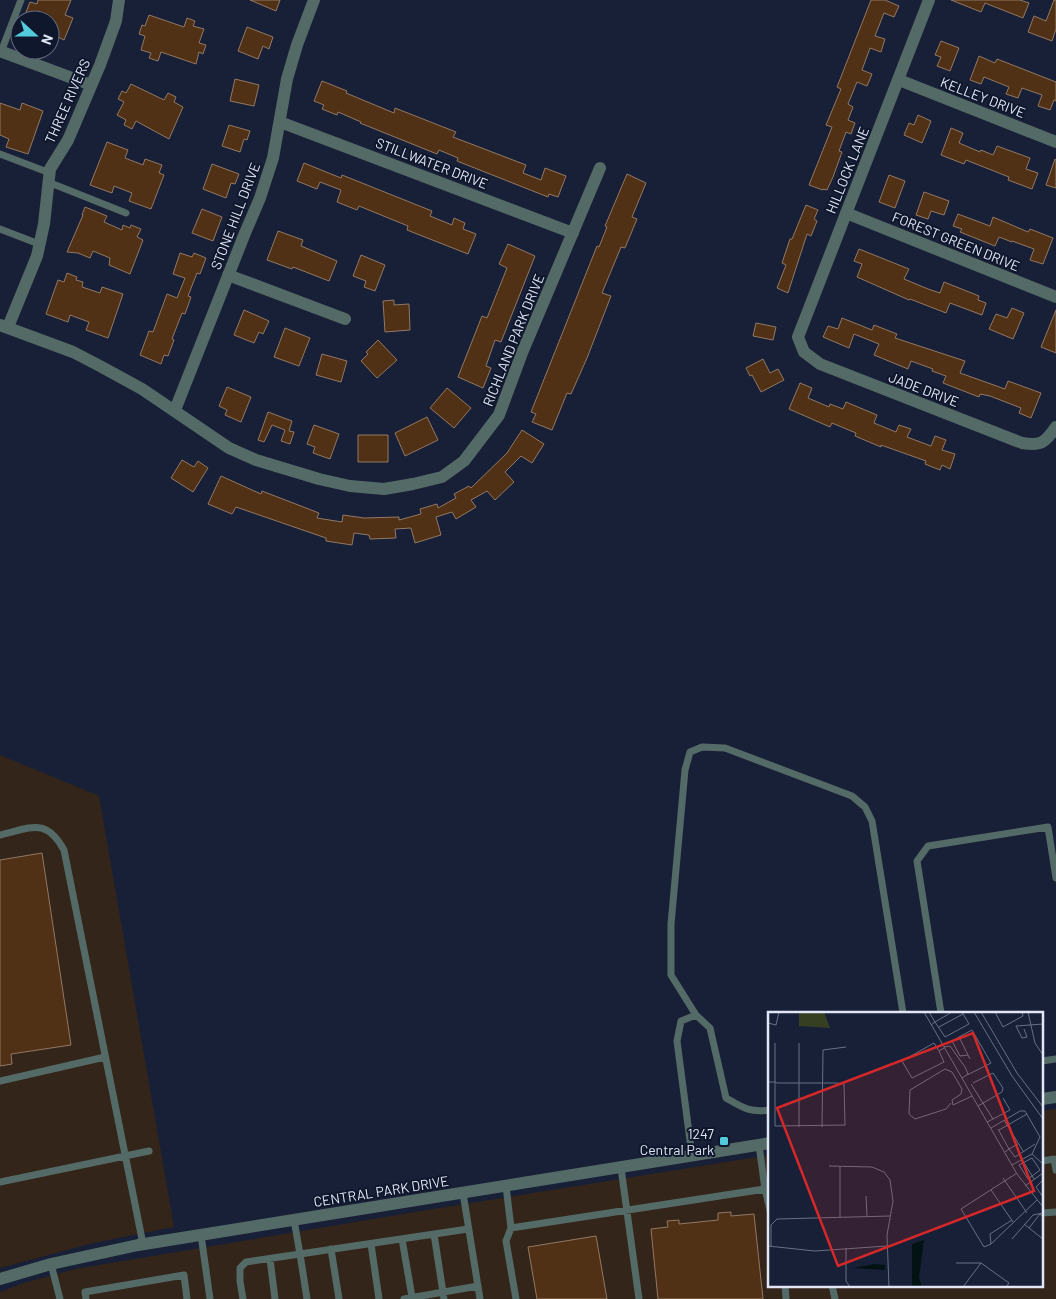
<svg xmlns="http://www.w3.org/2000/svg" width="1056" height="1299" font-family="Barlow,sans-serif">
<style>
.commercial{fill:#34251a}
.building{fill:#503115;stroke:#927864}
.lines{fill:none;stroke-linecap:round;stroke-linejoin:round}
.service{stroke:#546a66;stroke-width:7}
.minor{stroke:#546a66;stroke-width:12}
.tertiary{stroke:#546a66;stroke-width:12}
.poi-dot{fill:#53cbda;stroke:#0f172c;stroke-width:2}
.labels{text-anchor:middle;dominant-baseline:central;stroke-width:4;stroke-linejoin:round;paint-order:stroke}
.street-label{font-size:14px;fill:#e1e7f7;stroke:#0f172c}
.poi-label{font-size:14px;fill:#e1e7f7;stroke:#0f172c;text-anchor:end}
.inset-road{fill:none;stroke:#687084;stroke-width:1}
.view{fill:#d62828;fill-opacity:0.15;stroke:#d62828;stroke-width:2.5}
.inset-edge{fill:none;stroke:#e1e7f7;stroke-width:2.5}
</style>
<rect width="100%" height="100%" fill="#182037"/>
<!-- commercial -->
<path class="commercial" d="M0 755 99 796 174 1227 93 1243 0 1268Z
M1056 1109V1299H0V1292L24 1283 75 1269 427 1210 770 1155V1285H1042V1111Z"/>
<!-- building -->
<path class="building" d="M38 0H71L65 15 73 18 64 40 50 33V20H23L30 2 37 4Z
M250 0H280L276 11Z
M871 0H885L899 6 894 17 884 13 875 36 885 39 881 52 870 48 862 70 872 74 867 86 857 82 848 104 853 107 848 120 855 123 851 134 846 132 839 151 842 152 833 177 827 190 823 189V190L809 185 832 127 826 125 841 89 837 87Z
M951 0H1020L1029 3 1023 18 985 3 981 12Z
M1054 0H1056V29L1052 41 1028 32 1034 16 1046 21Z
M149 15 184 27 187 18 195 21 193 26 204 29 199 43 206 45 203 54 199 52 196 64 161 52 158 61 149 58 151 53 141 50 145 36 139 34 142 25 145 26Z
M247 27 273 37 269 49 263 46 258 59 238 51Z
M941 41 959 48 950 71 937 66 941 57 935 55Z
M979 56 995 63 997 59 1056 82V101L1054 100 1050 110 1038 106 1042 95 1022 88 1018 98 1006 94 1009 87 984 77 981 84 970 80Z
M235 79 259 85 254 106 230 101Z
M322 81 347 91 346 93 394 113 395 108 456 132 453 137 526 165 523 173 541 180 545 168 566 176 558 197 549 194 548 197 457 161 458 158 439 150 437 154 360 123 361 122 338 112 337 115 322 109 324 105 314 101Z
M131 84 164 100 168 93 176 97 174 102 183 107 169 139 136 121 132 129 124 125 126 120 117 115 124 102 118 99 122 91 126 93Z
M0 103 20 110 22 103 43 111 28 154 6 147 9 139 0 135Z
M918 115 931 121 922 143 904 135 909 123 914 125Z
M229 125 250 131 247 140 244 139 240 152 222 146Z
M951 128 963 133 959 143 980 152 981 150 993 155 997 146 1030 158 1026 169 1038 173 1032 189 1008 180 1009 177 966 160 964 164 941 155Z
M107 142 128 150 125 158 143 165 145 159 162 165 159 173 164 175 151 209 129 201 132 193 114 186 112 193 90 185Z
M1055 159 1056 160V188L1046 185Z
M304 163 341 178 342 175 432 211 430 216 452 225 454 218 465 223 463 229 476 234 468 254 407 230 408 226 359 206 357 210 337 202 341 190 320 182 317 189 297 181Z
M212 164 239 174 235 184 231 183 226 198 203 189Z
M627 174 646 183 632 217 637 219 625 248 621 247 602 293 611 296 587 358 571 394 567 393 552 430 532 422 536 414 531 412 597 246 599 247 607 227 605 226Z
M889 175 905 181 895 208 879 202Z
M924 192 949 201 944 215 931 211 928 219 916 215Z
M806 205 818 210 814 219 817 221 811 236 807 234 788 293 777 288 786 265 782 263 790 239H792Z
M85 207 107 216 104 222 122 230 123 225 130 228 131 225 141 229 137 237 143 240 130 274 109 265 110 258 93 251 90 258 78 253 67 252 83 215H82Z
M202 209 222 217 213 241 192 233Z
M958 214 990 226 993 217 1028 232 1030 229 1053 238 1043 264 1030 260 1034 249 1012 241V242L999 237 995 246 960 232 962 229 953 226Z
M278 231 303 240 301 246 337 261 329 281 293 267 292 269 267 260Z
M508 244 535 256 501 342 495 340 486 366 491 368 483 388 458 377 482 316 487 318 507 268 499 264Z
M859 249 909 269 904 279 928 289 940 293 944 282 979 296 978 300 986 303 982 315 950 303 946 313 910 299 909 300 857 277 862 264 854 261Z
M180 253 192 257 194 253 206 258 200 274 197 273 188 296 191 297 185 314 182 313 172 339 174 340 168 356 164 355 161 364 140 355 149 331 153 332 167 294 177 298 185 278 173 274Z
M361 255 385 265 375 291 364 287 366 281 353 276Z
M67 273 77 277 76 280 83 282 82 287 100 293 102 287 123 294 108 338 86 330 89 322 70 315 68 322 46 314 58 280 64 282Z
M394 300V305L409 304 410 330 385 332 383 301Z
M1012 308 1024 313 1013 339 989 329 996 314 1007 318Z
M244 310 269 321 263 334 259 332 254 343 234 335Z
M1056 310V353L1041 347Z
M842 318 872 330 874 325 897 334 895 338 965 361 960 373 1005 389 1008 381 1041 393 1031 418 1019 413 1021 408 990 396 980 394 979 397 943 383 946 376 932 371 933 369 911 361 908 369 874 355 879 344 854 334 849 348 823 337 828 326 838 329Z
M756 323 776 327 773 340 753 336Z
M285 328 310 338 299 366 274 357Z
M378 340 397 360 377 378 361 361 368 354 366 352Z
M322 354 347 361 341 382 316 375Z
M763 359 770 373 778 369 784 380 761 392 752 375 750 376 746 368Z
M800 383 812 388 808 398 829 407 830 404 843 409 846 402 877 415 874 423 896 432 899 425 911 429 907 437 931 446 935 436 946 440 942 450 955 454 950 469 942 465 940 470 925 464 926 461 881 445V447L855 436 856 433 832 423 830 427 789 409Z
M227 387 251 397 241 422 225 415 227 410 219 406Z
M447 388 471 408 454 428 430 408Z
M268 412 292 421 289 431 294 432 290 444 281 441 285 430 272 425 264 442 258 440Z
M427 417 438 440 405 456 395 433Z
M314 425 339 434 330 459 313 453 315 447 307 444Z
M522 430 544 444 532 463 521 456 505 472 514 482 495 500 487 491 471 500 476 507 456 519 452 512 436 517 441 535 415 543 411 528 395 529 396 538 370 539 369 535 354 533 352 545 326 541V538L236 507 232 514 208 504 221 476 261 494 262 491 319 513 317 518 342 522 343 515 364 518 399 517V520L421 514 420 509 437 504 438 508 456 498 454 494 469 486 471 488 507 453Z
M358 435H388V462H358Z
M182 460 194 467 198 461 208 468 193 492 171 478Z
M42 853 71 1045 11 1054 12 1064 0 1066V860Z
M731 1212V1216L754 1214 763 1299H658L651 1229 668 1227 667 1221 679 1220V1224L718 1220V1213Z
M596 1236 607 1299H537L528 1247Z"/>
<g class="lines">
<!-- service -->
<path class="service" d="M1 52 21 0
M0 154 50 173
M48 182 126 213
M0 229 39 244
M0 835C31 828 46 817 64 850L143 1244
M941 1013 917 861 928 846 1048 827 1056 878
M1042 1061 1056 1059
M0 1081 105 1057
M770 1110C750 1113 743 1108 726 1098L710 1028 696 1015 671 975V924L685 770 690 752 702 747 725 748 852 796 865 807 872 821 903 1013
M692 1156 677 1041 681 1021 696 1015
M1042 1161 1054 1159 1056 1170
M621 1168 639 1299
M0 1182 149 1151
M506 1186 511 1228 765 1189 759 1145
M765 1189 770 1210
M463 1193 480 1299
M1042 1213 1056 1212
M294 1220 300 1254 468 1229
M511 1228 506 1241 516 1299
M434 1234 444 1299
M201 1235 210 1299
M402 1239 412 1297
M371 1244 379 1299
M331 1249 339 1299
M270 1259 275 1299
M51 1264 60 1299
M785 1285 786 1299
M832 1285 835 1299
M86 1299 85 1292 184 1275 187 1299
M243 1299 240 1281V1268L246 1262 300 1254 307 1299
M404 1299 478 1286"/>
<!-- minor -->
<path class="minor" d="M929 0 798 337 804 352 820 364 1022 443C1041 446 1045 443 1056 427
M0 51 91 85
M899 80 1056 142
M280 122 573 233
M846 213 1056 297
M228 275 345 319
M0 325 73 352 100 366 142 389 229 448 256 460 319 479 350 486 384 489 413 484 442 477 464 461 499 415 522 353 600 168
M8 327 37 256 44 224 50 169 68 140 100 65 116 21 119 0
M175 410 245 233 260 198 273 158 287 79 297 45 314 0"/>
<!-- tertiary -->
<path class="tertiary" d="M1042 1099 1056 1097
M0 1279 51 1264 138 1245 770 1143"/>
</g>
<!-- markers -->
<rect class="poi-dot" x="719" y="1136" width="10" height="10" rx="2.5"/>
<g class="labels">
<!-- street labels -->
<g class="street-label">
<text transform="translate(983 97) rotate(21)">KELLEY DRIVE</text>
<text transform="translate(67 101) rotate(-66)">THREE RIVERS</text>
<text transform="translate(432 163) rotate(21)">STILLWATER DRIVE</text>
<text transform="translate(847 170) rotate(-68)">HILLOCK LANE</text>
<text transform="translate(235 216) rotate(-69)">STONE HILL DRIVE</text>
<text transform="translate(956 241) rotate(22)">FOREST GREEN DRIVE</text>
<text transform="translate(513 340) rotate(-68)">RICHLAND PARK DRIVE</text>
<text transform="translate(924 389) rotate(21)">JADE DRIVE</text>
<text transform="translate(381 1191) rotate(-9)">CENTRAL PARK DRIVE</text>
</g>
<!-- poi labels -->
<g class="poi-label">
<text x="714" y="1133">1247<tspan x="714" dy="16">Central Park</tspan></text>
</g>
</g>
<!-- overview -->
<g transform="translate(768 1012)">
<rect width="275" height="275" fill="#182037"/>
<path d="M31 0H56L62 16 31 14Z" fill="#363f21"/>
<path d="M156 228 151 266 154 275H144V232ZM107 252 117 253V258L84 256Z" fill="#031314"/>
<path class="inset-road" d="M156 0 249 162 275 195M161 0 167 10 184 0M206 0 244 64 275 107M213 0 249 61 275 95M227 0 235 15 255 4 254 0M260 0 267 31 275 43M0 11 8 13 11 0M163 13 167 10 177 25 201 12 194 0M171 15 195 2M256 17 259 25 254 26 248 14 275 12M191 25 204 18 223 51 199 63M176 35 182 34 197 55 200 62 194 66M171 39 176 50 144 66 134 49 166 31 171 39 176 36M200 43 192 44 184 29 191 25 202 47M0 70H7L9 71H69L76 72 77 113 7 114V31M205 71 225 61 235 76 234 80 210 94M203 72 225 107 219 110M183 91 178 97 147 107 141 102 142 78 177 57 184 60 194 77 193 82 184 88 185 93 204 84M225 107 242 98 235 86M236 108 255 139M31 115V31M54 115 55 38 78 35M223 116 252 99H257L272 125 264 142M230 117 241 137 237 140M231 118 259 102M250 132 241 137 247 145 267 132M255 149 266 167M244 153 264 142 275 152M61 154 104 155 116 160 122 168 125 189 119 223 121 275M72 155V205M249 161 193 197 216 235 223 232 269 188M264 164 272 158 264 146 251 153 260 167 264 164M235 166 259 201M275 168 268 175 275 185M257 174 275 161M223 178 245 210M98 184 99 204M256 212 275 227M261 216 272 202 275 205M244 227 265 203 275 201M223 232 222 222 244 208M0 234 47 239 119 234M3 234V213L9 207 122 204M78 236V269L82 275M188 251H213M195 275 213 251 241 271 238 275"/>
<path class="view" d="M205 21 266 179 70 254 9 96Z"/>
<rect width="275" height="275" class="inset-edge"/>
</g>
<!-- north arrow -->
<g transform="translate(35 35) rotate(111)"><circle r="24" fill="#0f172c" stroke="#636a7d"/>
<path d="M0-4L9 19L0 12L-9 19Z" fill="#53cbda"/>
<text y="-8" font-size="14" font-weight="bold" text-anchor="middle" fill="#e1e7f7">N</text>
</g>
</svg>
